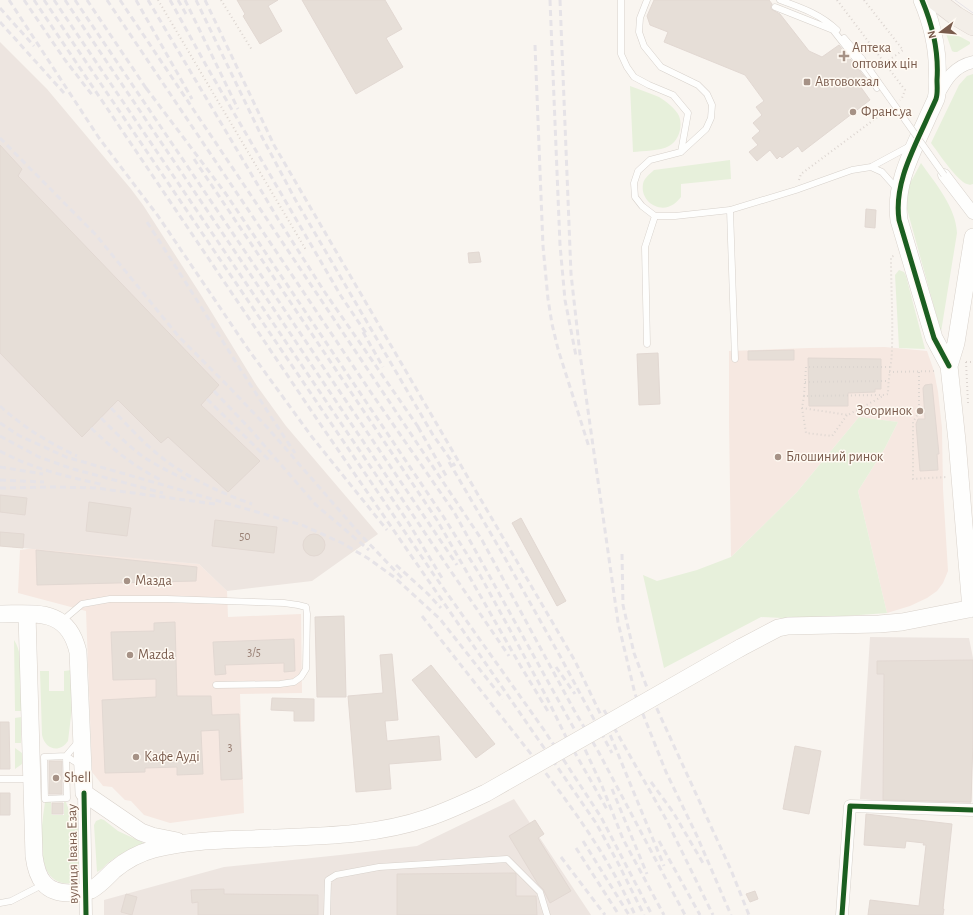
<svg xmlns="http://www.w3.org/2000/svg" width="973" height="915" font-family="'Alegreya Sans',sans-serif">
<style>
.commercial{fill:#f6e8e1}
.industrial{fill:#ede5e0}
.green{fill:#e7f0db}
.building{fill:#e6ded7;stroke:#e2d8d2}
.lines{fill:none;stroke-linecap:round;stroke-linejoin:round}
.lane-casing{stroke:#d7d1cb;stroke-width:7}
.street-casing{stroke:#d7d1cb;stroke-width:13}
.secondary-casing{stroke:#d9d2cb;stroke-width:18}
.primary-casing{stroke:#dad1cc;stroke-width:20}
.path{stroke:#dcd5d0;stroke-width:2;stroke-dasharray:1 3;stroke-linecap:butt}
.lane{stroke:#fefefd;stroke-width:6}
.street{stroke:#fefefd;stroke-width:12}
.secondary{stroke:#fefefd;stroke-width:17}
.primary{stroke:#f3eee8;stroke-width:19}
.tram{stroke:#e6e3e7;stroke-width:1}
.rail{stroke:#e6e3e7;stroke-width:3;stroke-dasharray:6 4;stroke-linecap:butt}
.lane-bridge-casing{stroke:#d7d1cb;stroke-width:7;stroke-linecap:butt}
.secondary-bridge-casing{stroke:#d9d2cb;stroke-width:18;stroke-linecap:butt}
.lane-bridge{stroke:#fefefd;stroke-width:6}
.secondary-bridge{stroke:#fefefd;stroke-width:17}
.cycleway-casing{stroke:#fffaf3;stroke-width:8}
.cycleway{stroke:#1b5e20;stroke-width:5}
.poi-dot{fill:#a69286;stroke:#fffaf3;stroke-width:1.5}
.labels{text-anchor:middle;dominant-baseline:central;stroke-width:3;stroke-linejoin:round;paint-order:stroke}
.number-label{font-size:12px;fill:#977e72}
.poi-label{font-size:14px;fill:#7a5c4d;stroke:#fffaf3;text-anchor:start}
.street-label{font-size:14px;fill:#7a5c4d;stroke:#fffaf3}
</style>
<rect width="100%" height="100%" fill="#f9f5f0"/>
<!-- commercial -->
<path class="commercial" d="M885 347 927 351 934 371 938 392 942 428 943 489 948 571 943 583 937 591 927 598 910 606 887 613 858 491 885 448 898 422 859 417 797 492 731 557 729 421V351L809 348Z
M36 548 199 564 227 591 228 617 301 614 302 693 240 694 244 813 170 823 144 815 131 801 125 800 112 787 103 786 92 772 86 611 18 593 20 550Z"/>
<!-- industrial -->
<path class="industrial" d="M0 42 47 89 131 189 143 205 201 295 257 386 286 426 378 534 312 581 227 591 199 564 0 546Z
M870 637 969 638 973 658V740L971 805 919 804 860 799Z
M514 799 591 915H104V900L224 867 340 855 417 846Z"/>
<!-- green -->
<path class="green" d="M944 28 970 42V44L957 52H954L952 51Z
M973 74V184C970 185 970 185 967 184 957 181 938 152 931 143L959 85 967 76Z
M630 86C640 90 650 93 659 97 666 101 676 109 679 116 683 126 679 141 669 146 660 151 643 151 633 152Z
M730 160 731 179 681 184V197C679 199 677 202 674 204 660 214 640 202 643 184 644 178 650 174 654 170Z
M921 163C935 183 956 207 957 233L941 332 907 209 908 187Z
M899 270 904 272 906 276 925 349 899 348 895 275Z
M859 417 898 422 885 448 858 491 887 613 804 619 761 617 664 668 643 575 657 581 697 570 731 557 797 492Z
M14 640C25 656 21 691 21 711H15Z
M72 670 73 699 68 741C59 754 45 749 42 735L40 671H49V691H64V671Z
M21 717V743H15V718Z
M15 748 22 753V764L15 769Z
M45 802H51L52 815H64V802H66C68 810 72 813 80 817V880L79 883C74 883 68 884 63 883 33 877 42 824 45 802Z
M101 819 104 820 118 831 144 843C131 848 120 854 109 862 105 865 102 870 97 872L94 825 96 821Z"/>
<!-- building -->
<path class="building" d="M237 0H278L268 6 282 31 260 44 243 16 245 14Z
M302 0H385L402 29 386 38 403 67 356 94Z
M654 0H769L772 4 771 6V9L780 14 809 51 822 57 839 45 867 80 860 86 870 100 802 152 798 146 782 158 780 156 777 159 770 150 757 161 749 152 758 145 752 138 760 131 753 123 762 115 756 107 764 101 745 75 664 42 668 32 650 25 647 16Z
M0 145 22 169 18 176 219 385 201 405 260 461 228 492 168 437 161 443 118 400 82 437 0 353Z
M866 209 876 210 875 228 865 227Z
M479 252 481 262 469 263 468 253Z
M794 350V360H748V351Z
M658 353 660 404 639 405 637 354Z
M808 358 881 359V389H875V392L848 393V406H809Z
M932 384 939 454H937L938 470 920 471 916 424 918 419H925L923 388 925 385Z
M0 495 27 498 25 515 0 512Z
M89 502 131 508 127 536 86 531Z
M521 518 566 601 557 606 512 523Z
M215 520 277 527 274 553 212 546Z
M0 532 24 534 23 548 0 546Z
M303 545a11 11 0 1 1 22 0a11 11 0 1 1-22 0Z
M36 550 197 567 196 581 37 585Z
M344 616 346 697H317L315 617Z
M175 622 177 696H211L212 715 239 714 242 779 221 780 219 730 201 731 203 774 177 775V767L145 768V772L105 773 102 700 156 697V679L113 680 111 632 154 631V623Z
M294 639 295 671 284 672V663L225 665 226 674 215 675 213 642Z
M392 654 398 720 385 721 387 741 439 736 441 760 389 764 391 789 356 792 348 696 383 693 380 655Z
M973 660V740L971 802 883 800 884 674H877V661Z
M431 665 495 744 476 758 412 680Z
M272 698 314 699V721H294V711L271 710Z
M0 722H9L10 769H0Z
M795 746 821 751 809 814 783 809Z
M49 761H62V794H49Z
M0 793H10V815H0Z
M52 803H63V814H52Z
M866 814 952 824 943 909H944L943 915H868L870 900 919 906 926 845H923L924 843 906 841 905 848 864 845Z
M535 820 544 834 538 838 571 891 550 903 543 889 538 884 509 836Z
M515 873 516 874V896H536L537 915H397V874Z
M224 889V894L318 895V915H198V902L192 903 191 890Z
M755 891 758 899 750 902 746 894Z
M126 894 137 897 132 915 121 912Z"/>
<g class="lines">
<!-- lane casing -->
<g class="lane-casing">
<path id="lane" d="M621 0V54L627 67 634 77 649 85 673 95 688 113 681 152
M647 0 640 18 639 32 644 46 661 67 698 85 707 94 712 105 711 118 706 129 681 152 650 160 638 171 634 183 635 197 642 206 655 216H675L730 210 796 190 852 170 871 167 910 146
M780 0C802 8 820 14 837 30
M775 7 833 30 870 77 877 88
M844 38 862 59
M871 167 882 172 898 190
M730 210 735 359
M647 344 645 247 655 216
M62 621 82 604 110 599H167L284 603 298 605 306 607 307 614 306 669 301 677 294 682 280 684 216 685
M78 742 66 756 67 798 45 799 44 757 66 756 80 765
M0 779H31
M0 903 11 901 44 884
M327 915 328 880 336 875 379 867 507 859 540 892 547 915"/>
</g>
<!-- street casing -->
<g class="street-casing">
<path id="street" d="M938 95C946 80 954 66 973 62
M944 175 973 213
M84 793 86 915
M842 915 850 806 973 810"/>
</g>
<!-- secondary casing -->
<g class="secondary-casing">
<path id="secondary" d="M922 0C933 26 939 51 937 80 937 86 938 93 936 99 933 106 929 114 926 121 912 152 894 185 899 220L934 338 949 366
M971 609 957 441 949 366 956 343 973 237
M0 614C37 614 68 608 78 652L84 793 141 832 152 836 177 841
M27 614 34 856C37 879 45 893 70 893 77 893 84 893 91 890 100 885 107 877 114 870 126 860 139 853 154 849 193 839 233 840 273 838
M740 648 778 628 788 626 879 624 902 622 973 608"/>
</g>
<!-- primary casing -->
<g class="primary-casing">
<path id="primary" d="M935 0 956 16 973 26"/>
</g>
<!-- path -->
<path class="path" d="M158 0 306 250
M221 0 252 50
M837 0 905 90 902 98 900 100
M864 0 903 50 885 63
M799 180 801 174 887 110
M966 362 968 403
M966 362H973
M890 367H806L804 396 885 395 888 394C888 378 892 363 892 347 893 317 891 287 891 257L896 255
M889 372 936 371
M919 372V412L913 422V479L947 477
M805 382 888 381
M804 396 802 408 848 415 883 396
M802 408 806 433 832 436 847 415"/>
<!-- lane -->
<use href="#lane" class="lane"/>
<!-- street -->
<use href="#street" class="street"/>
<!-- secondary -->
<use href="#secondary" class="secondary"/>
<!-- primary -->
<use href="#primary" class="primary"/>
<!-- tram -->
<path class="tram" d="M955 0 973 13"/>
<!-- rail -->
<path class="rail" d="M9 0 99 138 158 216 248 349 312 437 387 530
M24 0 65 60 93 96
M34 0 325 431 596 823 618 863 644 915
M44 0 434 575 544 730 601 817 652 915
M54 0 408 522 442 578
M65 0 448 567 509 656
M75 0 457 565
M87 0 148 91
M107 0 372 394 454 512 582 743 602 786 623 839 664 915
M120 0 482 540 574 710 598 751 685 915
M136 0 192 99
M148 0 278 219 324 291 421 431
M170 0 207 67 341 296 368 336
M178 0 186 14
M185 0 238 109
M196 0 262 137 295 199 433 435 455 466
M205 0 274 145 575 661 609 732 664 866
M550 0 560 245 565 300 576 356
M560 0 571 274 580 354 618 622 635 694 666 772 697 836 731 915
M0 8 34 46
M0 22 64 93
M535 45 543 246 548 299 552 324 558 349 589 447
M146 88 226 194 443 516 480 575 546 696 566 737 608 811
M0 138 96 235 179 337 230 388 266 426 359 533 402 578
M194 159 437 520 520 665 549 713
M147 222C197 299 244 377 295 453
M363 332 383 367
M214 391 250 429 316 505 369 550
M207 399 271 462
M0 406C23 427 49 443 77 456
M111 408C129 427 148 448 169 463 194 481 224 494 252 504
M101 418C115 432 129 447 145 458 158 466 173 474 187 480
M0 423 20 436 66 457 302 525 342 543 369 559 394 577 440 619 503 699
M418 427 448 479
M91 428C114 450 134 467 163 481
M0 436 39 457 73 469 163 493
M0 451C32 469 69 477 104 485
M449 462 501 551 560 656 612 753
M0 467 43 474
M0 480 44 482
M0 488 54 487 96 488 215 504
M622 554 623 605 634 653 646 685 731 870 749 915
M396 565 427 593 441 608
M422 616C454 656 485 696 516 735 561 792 605 849 635 915
M556 667 575 694
M604 710 667 821 713 915
M651 782 673 812 703 863
M612 789 647 874
M583 841 629 915
M659 841 700 915
M576 848 619 915
M561 857 605 915"/>
<!-- lane-bridge casing -->
<g class="lane-bridge-casing">
<path id="lane-bridge" d="M862 59 944 175"/>
</g>
<!-- secondary-bridge casing -->
<g class="secondary-bridge-casing">
<path id="secondary-bridge" d="M273 838C324 836 378 835 427 818 448 811 467 802 486 793L740 648"/>
</g>
<!-- lane-bridge -->
<use href="#lane-bridge" class="lane-bridge"/>
<!-- secondary-bridge -->
<use href="#secondary-bridge" class="secondary-bridge"/>
<!-- cycleway casing -->
<g class="cycleway-casing">
<path id="cycleway" d="M922 0C933 26 939 51 937 80 937 86 938 93 936 99 933 106 929 114 926 121 912 152 894 185 899 220L934 338 949 366
M84 793 86 915
M842 915 850 806 973 810"/>
</g>
<!-- cycleway -->
<use href="#cycleway" class="cycleway"/>
</g>
<!-- markers -->
<g class="poi-dot">
<path d="M842 50h4v4h4v4h-4v4h-4v-4h-4v-4h4z"/>
<rect x="803" y="78" width="8" height="8" rx="2"/>
<circle cx="853" cy="112" r="4"/>
<circle cx="920" cy="411" r="4"/>
<circle cx="778" cy="457" r="4"/>
<circle cx="127" cy="581" r="4"/>
<circle cx="130" cy="655" r="4"/>
<circle cx="136" cy="757" r="4"/>
<circle cx="56" cy="778" r="4"/>
</g>
<g class="labels">
<!-- number labels -->
<g class="number-label">
<text x="245" y="536">50</text>
<text x="254" y="652">3/5</text>
<text x="230" y="747">3</text>
</g>
<!-- poi labels -->
<g class="poi-label">
<text x="852" y="48">Аптека<tspan x="852" dy="16">оптових цін</tspan></text>
<text x="815" y="82">Автовокзал</text>
<text x="861" y="112">Франс.уа</text>
<text x="912" y="411" text-anchor="end">Зооринок</text>
<text x="786" y="457">Блошиний ринок</text>
<text x="135" y="581">Мазда</text>
<text x="138" y="655">Mazda</text>
<text x="144" y="757">Кафе Ауді</text>
<text x="64" y="778">Shell</text>
</g>
<!-- street labels -->
<g class="street-label">
<text transform="translate(73 854) rotate(-91)">вулиця Івана Езау</text>
</g>
</g>
<!-- north arrow -->
<g transform="translate(941 32) rotate(254)" stroke="#fffaf3" stroke-width="3" paint-order="stroke">
<path d="M0-3L7 15L0 10L-7 15Z" fill="#7a5c4d"/>
<text y="-6" font-size="11" font-weight="bold" text-anchor="middle" fill="#7a5c4d">N</text>
</g>
</svg>
